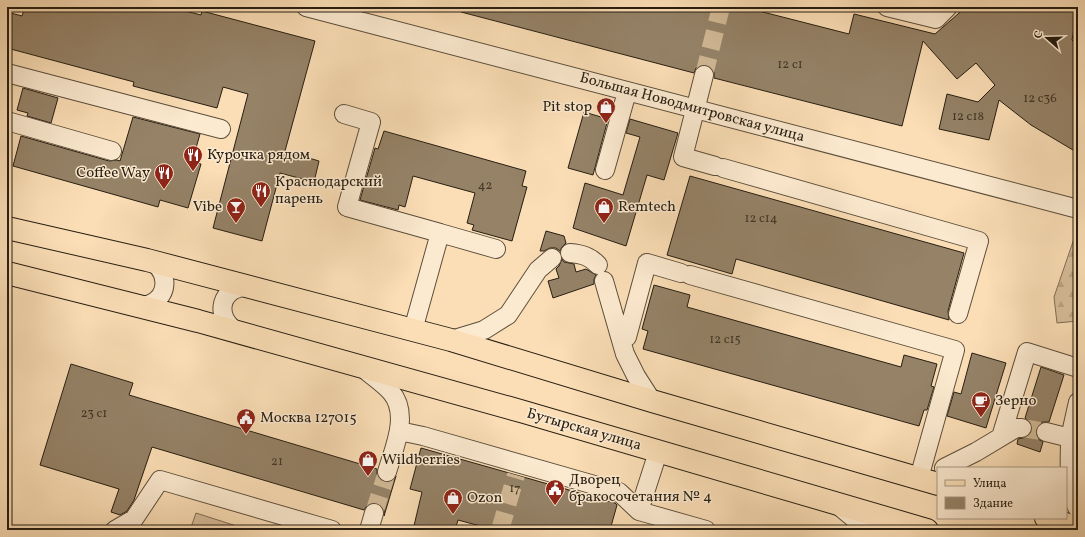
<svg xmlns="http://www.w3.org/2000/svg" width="1085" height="537" font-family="Vollkorn,serif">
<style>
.green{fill:#d7bd9a;stroke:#7f6e56}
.forest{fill:url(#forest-firs);stroke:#7f6e56}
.building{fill:#958267;stroke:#271e12}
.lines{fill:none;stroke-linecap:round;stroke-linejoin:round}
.minor-tunnel{stroke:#d1b895;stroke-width:18;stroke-dasharray:18 9;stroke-linecap:butt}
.minor-casing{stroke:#5c4e3b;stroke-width:20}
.major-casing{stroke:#271e12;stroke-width:24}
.minor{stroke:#fcead0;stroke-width:18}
.major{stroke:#fbdeb6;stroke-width:22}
.labels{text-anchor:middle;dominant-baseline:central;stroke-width:3;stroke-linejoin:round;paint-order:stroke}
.number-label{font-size:13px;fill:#423727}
.poi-label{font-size:15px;fill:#271e12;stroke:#fcead0;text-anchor:start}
.street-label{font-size:15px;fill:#271e12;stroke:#fcead0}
</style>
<defs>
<pattern id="forest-firs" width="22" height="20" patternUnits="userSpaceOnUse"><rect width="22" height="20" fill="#d7bd9a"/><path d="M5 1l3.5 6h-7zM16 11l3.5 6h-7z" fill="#b9a284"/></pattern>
</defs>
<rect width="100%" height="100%" fill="#fbdeb6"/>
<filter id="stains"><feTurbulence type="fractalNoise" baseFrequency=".005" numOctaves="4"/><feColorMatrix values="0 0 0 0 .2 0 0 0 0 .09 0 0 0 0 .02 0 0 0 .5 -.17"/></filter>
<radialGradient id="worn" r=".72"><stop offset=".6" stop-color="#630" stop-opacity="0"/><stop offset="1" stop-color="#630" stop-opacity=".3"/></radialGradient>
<!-- green -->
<path class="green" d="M196 513 249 530H190Z"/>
<!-- forest -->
<path class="forest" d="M1077 230 1078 231V321L1057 323 1054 297Z"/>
<!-- building -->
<path class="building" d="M25 7H170L201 15 202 11 315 41 285 151 319 161 314 182 280 173 262 241 213 228 248 94 223 87 217 108 133 86 134 82 7 48V12L22 16Z
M462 7H756L755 10 849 34 854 14 935 34 966 7H1078L1072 40 1078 46V153L1031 125 999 100 989 140 939 129 947 94 978 102 995 85 976 63 957 79 923 41 902 126 714 78V72L711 67 707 65H701L696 68 694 73 461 12Z
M23 88 58 98 51 123 27 116 28 113 17 110Z
M584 112 608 119 593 175 568 168Z
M133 117 200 134 192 162 201 164 188 208 160 200 158 207 13 166 21 136 109 161 117 160 120 161Z
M630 119 678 133 664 180 647 175 626 246 573 228 585 183 623 195 640 137 626 133Z
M384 131 526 171 522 186 527 187 512 241 472 230 474 225 467 223 475 193 413 176 405 207 399 205 398 210 360 200 375 148 378 149Z
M690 176 964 253 948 311 949 320 736 259 732 274 667 255Z
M546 231 564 236 566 243 562 247 560 251 556 248H550L544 251H540Z
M562 259 564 262 574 264 576 272 586 269 596 275 594 279V284L553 298 548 281 559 278 556 269 559 266Z
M654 285 690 295 687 307 901 367 904 355 937 364 931 386 934 387 927 410H924L919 426 643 349 648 331 642 329Z
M972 353 1006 363 986 428 947 416 954 392 961 394Z
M71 364 133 383 129 395 377 469V474L379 479 384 482H390L394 480 396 476 384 516V510L381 506 377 503H371L367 506 364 510 152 447 134 500 127 511 120 515 111 512 119 489 40 465Z
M1041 367 1064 375 1049 422H1043L1039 424 1036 429V435L1038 439 1043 442 1040 452 1017 444 1018 439 1027 437 1031 433 1032 428 1031 423 1025 418Z
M421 448 615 503 617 505 610 530H495L458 520 455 530H413L422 492 410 489Z"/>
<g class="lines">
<!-- minor-tunnel -->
<path class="minor-tunnel" d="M704 75 721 7
M1022 428 1046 432
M374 513 387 472
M500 530 516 475"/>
<!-- minor casing -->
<g class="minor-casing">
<path id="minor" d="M306 7 1078 209
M887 7 936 19 948 7
M7 73 221 129
M704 75 683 157 715 166
M344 114 371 122 347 207 440 233 413 330
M7 121 112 151
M723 168 979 241 958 314
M605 170 627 92
M440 233 496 249
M570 253C581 254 590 256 598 265
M690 275 955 350 919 478
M604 281 625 354 636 376 652 401
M135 305C140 305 146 306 150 304 171 295 168 268 148 260
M240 333C211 319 220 283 252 287
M621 339 627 337 647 263 681 273
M451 340 484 330 508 315 538 270 552 258
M363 368C372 376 383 383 391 392 410 414 394 448 387 472
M399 431 423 436 619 492 639 511 706 530
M1046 432 1070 438C1070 459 1067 491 1078 509
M1001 437 1027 352 1078 368
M1070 438 1078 402
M944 468 976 452 1016 428H1022
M839 506 868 530
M639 511 658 452
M115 530 134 519 160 480 332 530
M369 530 374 513"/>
</g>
<!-- major casing -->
<g class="major-casing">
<path id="major" d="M7 228 147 260 451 340 652 401 938 484
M7 273 198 321 524 412 927 530
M1046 518 1078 528"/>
</g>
<!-- minor -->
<use href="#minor" class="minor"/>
<!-- major -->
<use href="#major" class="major"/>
</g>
<!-- icons -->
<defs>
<g id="shop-pin" transform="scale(1)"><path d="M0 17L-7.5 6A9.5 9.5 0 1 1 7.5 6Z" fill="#8f2418" stroke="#fcead0"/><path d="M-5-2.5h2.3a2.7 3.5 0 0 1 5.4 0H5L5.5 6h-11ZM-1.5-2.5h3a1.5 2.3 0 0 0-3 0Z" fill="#fff"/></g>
<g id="restaurant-pin" transform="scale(1)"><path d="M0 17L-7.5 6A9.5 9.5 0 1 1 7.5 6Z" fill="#8f2418" stroke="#fcead0"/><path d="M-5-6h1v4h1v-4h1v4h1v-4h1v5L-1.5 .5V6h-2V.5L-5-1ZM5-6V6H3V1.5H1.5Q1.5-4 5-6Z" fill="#fff"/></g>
<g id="bar-pin" transform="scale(1)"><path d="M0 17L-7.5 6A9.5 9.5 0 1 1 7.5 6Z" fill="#8f2418" stroke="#fcead0"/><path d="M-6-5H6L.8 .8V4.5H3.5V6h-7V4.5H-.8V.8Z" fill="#fff"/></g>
<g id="cafe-pin" transform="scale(1)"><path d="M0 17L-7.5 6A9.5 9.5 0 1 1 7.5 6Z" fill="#8f2418" stroke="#fcead0"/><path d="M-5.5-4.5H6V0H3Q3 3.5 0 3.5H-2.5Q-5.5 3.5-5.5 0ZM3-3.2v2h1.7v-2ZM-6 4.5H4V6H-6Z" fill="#fff"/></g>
<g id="civic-pin" transform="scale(1)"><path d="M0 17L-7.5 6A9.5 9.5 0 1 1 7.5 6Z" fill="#8f2418" stroke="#fcead0"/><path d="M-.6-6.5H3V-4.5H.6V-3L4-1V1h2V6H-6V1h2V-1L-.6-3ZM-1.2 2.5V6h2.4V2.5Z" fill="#fff"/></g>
</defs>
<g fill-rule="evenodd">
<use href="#shop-pin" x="606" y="107"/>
<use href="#restaurant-pin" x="193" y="155"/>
<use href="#restaurant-pin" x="164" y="173"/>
<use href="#restaurant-pin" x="261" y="191"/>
<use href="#bar-pin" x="236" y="207"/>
<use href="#shop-pin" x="604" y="207"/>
<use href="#cafe-pin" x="981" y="401"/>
<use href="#civic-pin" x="246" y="418"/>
<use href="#shop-pin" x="368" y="460"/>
<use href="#civic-pin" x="555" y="489"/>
<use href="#shop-pin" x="453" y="498"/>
</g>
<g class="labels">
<!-- number labels -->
<g class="number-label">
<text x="790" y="65">12 с1</text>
<text x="1040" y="99">12 с36</text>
<text x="968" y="117">12 с18</text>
<text x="485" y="186">42</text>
<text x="761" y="219">12 с14</text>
<text x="725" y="340">12 с15</text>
<text x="94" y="414">23 с1</text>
<text x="277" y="462">21</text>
<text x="515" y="489">17</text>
</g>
<!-- poi labels -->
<g class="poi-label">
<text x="592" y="107" text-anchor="end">Pit stop</text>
<text x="207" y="155">Курочка рядом</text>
<text x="150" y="173" text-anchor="end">Coffee Way</text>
<text x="275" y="182">Краснодарский<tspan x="275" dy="17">парень</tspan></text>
<text x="222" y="207" text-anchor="end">Vibe</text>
<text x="618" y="207">Remtech</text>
<text x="995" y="401">Зерно</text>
<text x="260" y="418">Москва 127015</text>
<text x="382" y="460">Wildberries</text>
<text x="569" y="480">Дворец<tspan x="569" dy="17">бракосочетания № 4</tspan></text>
<text x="467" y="498">Ozon</text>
</g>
<!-- street labels -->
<g class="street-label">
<text transform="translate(692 108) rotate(15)">Большая Новодмитровская улица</text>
<text transform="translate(584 430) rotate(16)">Бутырская улица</text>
</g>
</g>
<!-- margin -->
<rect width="1085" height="537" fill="none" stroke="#fbdeb6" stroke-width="24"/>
<rect x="8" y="8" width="1069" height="521" fill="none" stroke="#271e12" stroke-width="2"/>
<rect x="12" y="12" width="1061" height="513" fill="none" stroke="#271e12"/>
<!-- legend -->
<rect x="937" y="467" width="130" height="52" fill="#fcead0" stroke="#a79884"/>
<rect x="945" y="480" width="20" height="6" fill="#fbdeb6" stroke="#a79884"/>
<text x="973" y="487" font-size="12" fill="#271e12">Улица</text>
<rect x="945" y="497" width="20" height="12" fill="#958267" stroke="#a79884"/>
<text x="973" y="507" font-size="12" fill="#271e12">Здание</text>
<!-- north arrow -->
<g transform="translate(1047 38) rotate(290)" stroke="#fcead0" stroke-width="3" paint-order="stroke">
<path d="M0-3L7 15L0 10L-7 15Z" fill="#271e12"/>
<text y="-6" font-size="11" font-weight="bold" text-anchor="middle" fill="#271e12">С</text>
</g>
<rect width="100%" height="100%" filter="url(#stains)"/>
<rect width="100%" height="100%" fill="url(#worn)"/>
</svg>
